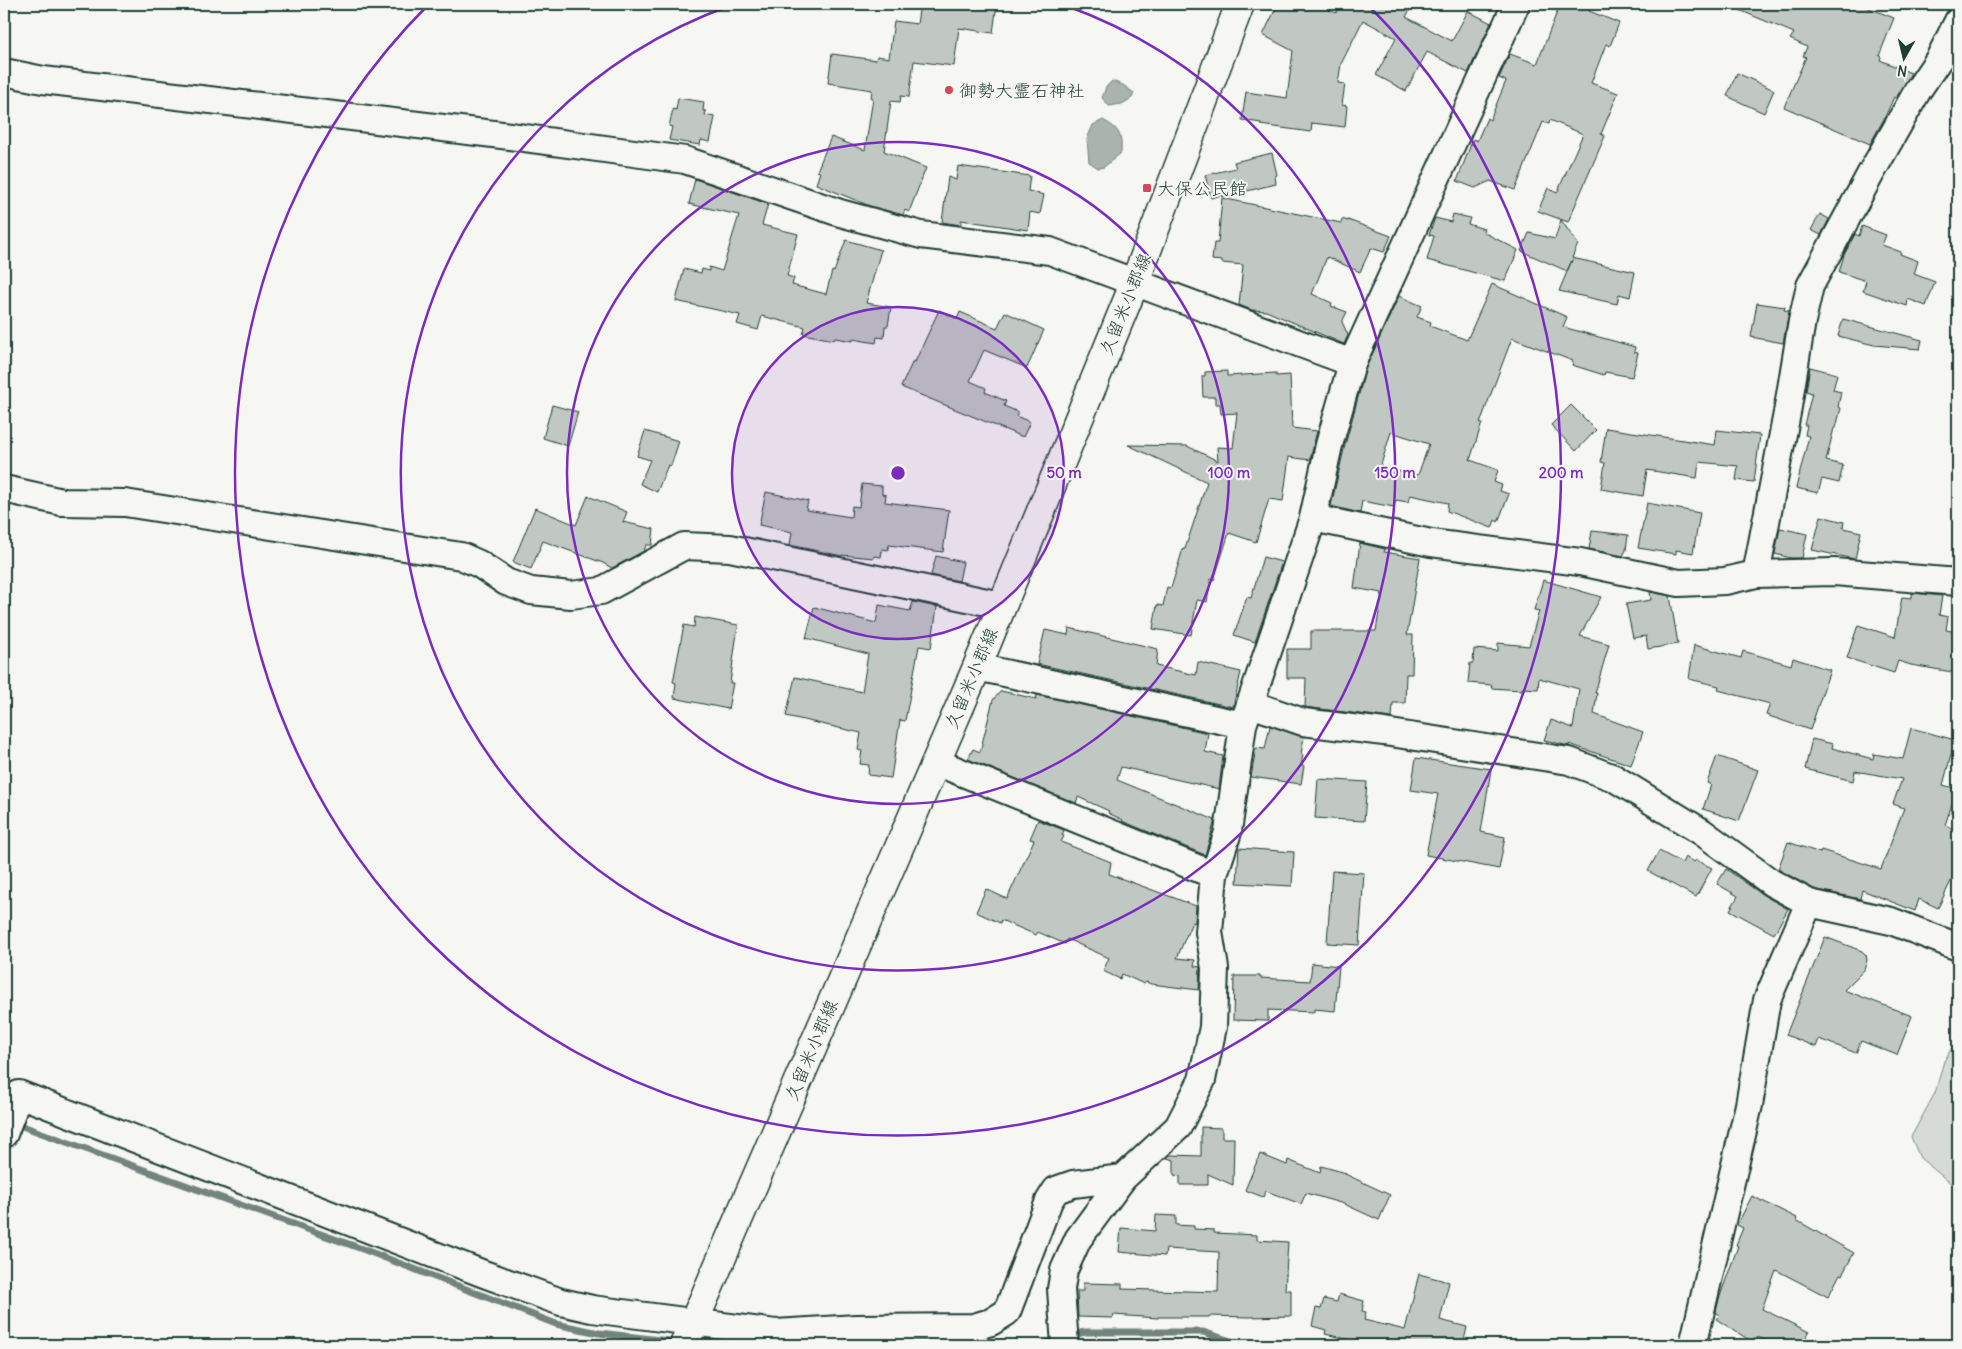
<svg xmlns="http://www.w3.org/2000/svg" width="1962" height="1349" font-family="Delius,'Klee One',sans-serif">
<style>
.green{fill:#d6dbd6;stroke:#7a8c85}
.water{fill:#aab3ae;stroke:#72847d}
.lines{fill:none;stroke-linecap:round;stroke-linejoin:round}
.stream{stroke:#72847d;stroke-width:7}
.building{fill:#c1c8c3;stroke:#1f3d34;fill-rule:evenodd}
.street-casing{stroke:#1f3d34;stroke-width:30}
.primary-casing{stroke:#1f3d34;stroke-width:31}
.street{stroke:#f6f6f2;stroke-width:26}
.primary{stroke:#f6f6f2;stroke-width:28}
.ring{fill:none;stroke:#7b2cbf;stroke-width:2.5}
.poi-dot{fill:#d1495b;stroke:#f6f6f2;stroke-width:2}
.labels{text-anchor:middle;dominant-baseline:central;stroke-width:4;stroke-linejoin:round;paint-order:stroke}
.poi-label{font-size:18px;fill:#1f3d34;stroke:#f6f6f2;text-anchor:start}
.street-label{font-size:18px;fill:#1f3d34;stroke:#f6f6f2}
.centre{fill:#7b2cbf;stroke:#f6f6f2;stroke-width:2.5}
.ring-label{font-size:15px;text-anchor:middle;font-weight:bold;fill:#7b2cbf;stroke:#f6f6f2;stroke-width:4;stroke-linejoin:round;paint-order:stroke}
</style>
<rect width="100%" height="100%" fill="#f6f6f2"/>
<filter id="ink" filterUnits="userSpaceOnUse"><feTurbulence type="fractalNoise" baseFrequency=".02" numOctaves="2"/><feDisplacementMap in="SourceGraphic" scale="10" xChannelSelector="R" yChannelSelector="G"/><feConvolveMatrix kernelMatrix="1 2 1 2 8 2 1 2 1" color-interpolation-filters="sRGB"/></filter>
<g filter="url(#ink)">
<!-- green -->
<path class="green" d="M1958 1037V1189L1920 1158 1911 1137 1935 1093 1944 1061Z"/>
<!-- water -->
<path class="water" d="M1112 81 1123 85 1134 93 1132 98 1122 104 1109 106 1102 98 1106 87Z
M1103 120C1120 129 1122 135 1121 153L1104 167 1098 168 1089 162 1087 139 1093 125Z"/>
<g class="lines">
<!-- stream -->
<path class="stream" d="M14 1123 365 1250 556 1324 599 1333 678 1342
M1069 1336 1085 1332H1203L1243 1345
M691 1343 708 1345
M1040 1345 1059 1339"/>
</g>
<!-- building -->
<path class="building" d="M920 4H997L993 33 959 28 954 66 914 61 909 97 901 96 900 102 891 101 884 151 926 168 909 212 905 210 903 215 870 206 816 184 820 172 817 171 831 137 865 150 873 98H871L872 90 828 83 832 54 876 60 877 56 889 58 894 21 917 24Z
M1278 4H1318L1336 13 1339 8 1331 4H1413L1406 17 1452 41 1468 11 1491 23 1468 73 1427 52 1406 91 1376 75 1396 38 1363 20 1341 64 1338 83 1345 84 1342 105 1347 106 1345 127 1312 123 1311 132 1260 125 1261 123 1242 120 1246 92 1287 98 1293 51 1263 35Z
M1560 4H1591L1589 11 1619 23 1610 46 1606 44 1591 83 1618 93 1601 134 1605 136 1568 222 1538 211 1548 188 1557 193 1583 134 1550 120 1549 124 1543 122 1515 190 1490 181 1475 188 1457 181 1473 139 1477 141 1487 118 1490 120 1506 81 1499 78 1510 54 1537 64Z
M1725 4H1859L1894 18 1879 56 1881 57 1880 60 1911 73 1896 98 1894 97 1885 117 1870 144 1784 107 1806 57 1803 56 1807 47 1790 39 1794 33Z
M1737 73 1774 90 1764 113 1727 96Z
M678 98 704 102 703 111H706L705 115 715 117 710 142 701 140 700 145 669 140 672 127 669 126 673 109 676 110Z
M1272 153 1277 175 1275 176 1276 184 1222 197V195L1211 198 1205 175 1236 168 1234 162Z
M958 166 1030 176 1028 191 1044 195 1040 214 1030 212 1028 230 961 220V225L942 222 948 177 956 180Z
M695 179 768 204 762 225 798 234 787 276 794 278 792 285 826 294 832 271 834 272 846 240 881 250 866 303 891 307 888 326H885L884 338 877 337 876 343 853 339V341L835 338 834 340 803 334 805 327 762 316 758 330 737 324 740 315 676 301 684 269 701 273 702 269 709 271V267L722 271 739 215 689 204Z
M1222 198 1341 223 1342 219 1348 221V220L1391 236 1384 252 1371 248 1360 272 1327 257 1312 294 1332 303 1331 306 1347 312 1342 322 1348 335 1344 344 1266 311 1252 310 1239 305 1243 265 1222 263V261L1212 260 1214 243H1218Z
M1453 214 1470 218 1468 224 1484 229 1483 232 1518 250 1505 281 1427 260 1434 236 1429 235 1435 218 1451 222Z
M1820 214 1829 219 1821 235 1811 230Z
M1561 220 1578 244 1572 258 1635 272 1630 297 1619 294 1617 304 1559 291 1572 260 1567 271 1521 251 1529 233 1555 239Z
M1862 226 1886 235 1882 245 1901 252 1900 254 1918 261 1914 274 1935 282 1926 306 1908 299 1907 306 1863 291 1866 281 1839 272 1844 255 1855 234 1859 236Z
M1492 284 1567 317 1563 327 1635 347 1634 352 1638 353 1632 377 1605 372 1604 375 1572 365 1573 361 1512 338 1480 423H1482L1470 460 1498 470 1494 482 1502 485 1500 491 1509 494 1498 522 1495 520 1492 528 1447 511 1448 503 1410 495 1408 502 1396 500 1394 507 1362 501 1360 513 1331 506 1344 449 1366 368 1399 296 1422 306 1417 317 1431 322 1430 326 1467 340ZM1391 432 1429 444 1418 475 1380 468Z
M1757 303 1785 307 1784 310 1789 311 1783 343 1751 337Z
M939 310 957 319 960 312 997 328 1005 312 1044 330 1027 368 984 350 970 381 986 388 985 392 1006 401 1004 406 1018 412 1016 416 1030 422 1023 437 901 387 913 361 915 362Z
M1843 319 1922 340 1920 349 1874 345 1838 336Z
M1810 367 1837 374 1833 390 1841 392 1838 407 1841 408 1836 428H1834L1826 461 1843 465 1839 483 1822 479 1818 493 1796 488 1809 436 1805 435 1807 425H1804L1812 393 1806 391Z
M1227 371V376L1276 373V376L1290 375 1292 428 1317 431 1310 460 1289 457 1283 501 1269 499 1256 542 1229 533 1214 580 1211 579 1207 602 1197 600 1191 635 1153 629 1157 605 1163 606 1167 587 1171 588 1183 549H1185L1207 482 1128 445 1187 446 1218 461 1217 447 1233 448 1237 413 1221 414 1220 404H1215V397H1203L1202 376H1205V372Z
M552 405 578 412 568 446 543 438Z
M1571 405 1596 430 1576 451 1551 425Z
M1606 428 1715 445 1717 430 1760 435 1754 482 1736 480 1738 466 1699 462 1697 478 1647 470 1643 496 1601 489 1605 463 1601 462Z
M645 431 679 441 671 466 668 465 657 492 640 484 650 460 637 456Z
M862 484 882 486V494L886 495 885 502 949 510 943 552 889 545 888 550 882 549 881 557 874 556V558L842 555V556L790 545 792 532 759 525 766 492 808 501 806 510 851 517 852 506 859 507Z
M588 496 627 512 623 522 654 529 652 545H646L644 551 612 568 603 563 543 541 531 569 513 562 535 508 576 525Z
M1647 503 1700 513 1693 553 1676 550V554L1638 548Z
M1821 516 1844 522 1843 528 1861 532 1855 559 1812 550Z
M1780 528 1807 534 1802 558H1791L1775 554Z
M1592 531 1628 535 1626 550 1623 556 1589 549Z
M1360 543 1385 549 1384 552 1420 558 1407 635H1413L1412 674H1406L1405 703H1393L1392 718 1305 707 1306 678H1287V649H1311V631H1376L1382 593 1354 588Z
M936 556 963 562 959 581 931 575Z
M1263 557 1282 562 1255 642 1234 635 1247 597 1251 598Z
M1543 580 1601 597 1580 636 1609 644 1595 693H1597L1594 714 1643 732 1631 765 1569 744V746L1544 740 1551 720 1573 728 1579 689 1539 678 1538 689 1522 688V690L1491 688 1492 685 1468 683 1470 663H1473L1474 649 1498 651V643L1529 646 1539 611 1534 610Z
M1650 592 1670 596 1678 644 1648 649 1646 636 1633 638 1626 604 1651 600Z
M1912 593 1942 596 1939 615 1948 617 1946 630 1958 632V673L1911 665 1898 661 1894 673 1847 658 1858 625 1895 637 1902 597 1912 598Z
M913 602 937 607 931 648 919 646 905 721 900 720 891 778 868 775 869 765 860 764 862 751 858 750 861 733 786 716 795 677 862 692 868 654 806 638 814 607 876 623 879 605 910 611Z
M695 617 738 625 730 683H733L728 709 674 698 676 683 673 682 684 625 694 627Z
M1069 628 1158 649 1156 666 1196 675 1198 662 1241 672 1233 707 1037 664 1045 630 1068 635Z
M1694 645 1741 658 1743 651 1791 665 1793 658 1830 670 1810 730 1766 715 1770 704 1718 690 1719 686 1689 679Z
M1001 691 1036 699 1037 695 1208 733 1205 752 1223 756 1219 789 1121 767 1117 780 1215 820 1205 855 1122 821 1123 820 1108 813 1109 811 1078 797 1076 803 968 759 973 749 980 752 993 700Z
M1270 726 1304 737 1301 754 1303 755 1301 766H1304L1301 784 1251 777 1256 748 1265 749Z
M1911 728 1955 740 1943 785 1957 789 1945 825 1958 831V882L1952 879 1938 908 1919 899 1915 911 1862 890 1860 899 1814 889 1778 869 1788 842 1820 853 1821 850 1881 869 1904 808 1893 804 1902 779 1855 771 1853 781 1805 769 1812 739 1833 744 1832 748 1873 759 1874 754 1903 759Z
M1717 756 1758 770 1739 821 1703 809 1711 785 1707 783Z
M1416 758 1491 769 1481 832 1505 837 1499 869 1426 855 1438 794 1411 790Z
M1318 779 1367 782 1364 821 1315 818Z
M1038 820 1064 830 1062 835 1064 836 1061 842 1111 862 1109 874 1196 906 1195 921 1194 923 1192 922 1177 958 1195 960 1194 966 1200 967 1199 990 1151 984 1146 982 1144 984 1122 974 1120 979 1103 971 1109 958 1067 939 1065 944 1038 932 1036 935 1001 920 1000 923 976 912 986 889 1007 899 1034 840 1030 839Z
M1239 848 1294 852 1292 886 1237 883Z
M1659 851 1682 863 1685 857 1694 862 1696 860 1712 868 1696 897 1648 871Z
M1726 869 1763 895 1788 909 1774 934 1730 910 1738 896 1717 884Z
M1332 871 1364 873 1359 945 1327 943Z
M1825 937 1862 951 1866 955 1867 960 1864 970 1844 990 1912 1016 1897 1055 1861 1041 1856 1053 1819 1039 1816 1047 1786 1035Z
M1312 963 1339 966 1335 1011 1314 1009V1012L1268 1010V1021L1233 1020 1234 976H1260V978L1310 981Z
M1201 1127 1222 1128V1138H1234L1233 1185 1208 1174V1185H1180V1176L1174 1175V1160L1167 1158 1170 1155 1201 1156Z
M1260 1154 1287 1165 1288 1160 1320 1173 1321 1166 1346 1173 1345 1174 1390 1195 1379 1220 1344 1204 1306 1193 1301 1204 1266 1191 1263 1197 1245 1190Z
M1752 1196 1797 1218 1796 1220 1854 1253 1842 1275 1840 1274 1828 1297 1776 1270 1762 1309 1809 1332 1802 1345H1775L1758 1337 1754 1343 1716 1319 1720 1315 1716 1312 1719 1299 1738 1246 1736 1245 1743 1228 1737 1225Z
M1156 1215 1176 1216V1225L1194 1226V1229L1214 1230V1233L1257 1235V1240L1288 1242 1285 1290H1291V1316L1249 1317 1209 1316V1317H1158V1318L1114 1315 1113 1318 1078 1317 1077 1291H1083V1283L1122 1284V1289L1218 1292 1219 1252 1166 1249 1165 1256 1119 1252 1121 1228 1155 1231Z
M1419 1274 1449 1282 1440 1320 1467 1327 1463 1345H1372L1325 1334 1326 1330 1312 1326 1316 1308 1321 1309 1324 1299 1337 1302 1339 1294 1364 1301 1362 1311 1366 1312 1364 1320 1405 1330Z"/>
<g class="lines">
<!-- street casing -->
<g class="street-casing">
<path id="street" d="M4 72 43 80 510 136 685 160 840 213 921 235 1050 251 1352 363
M4 489 62 502 125 503 461 556 479 564 506 582 531 591 571 595 601 591 684 546 730 548 1001 605
M1313 518 1431 543 1580 562 1679 583 1725 581 1756 574 1834 572 1958 582
M1756 574 1787 413 1802 321 1810 286 1870 175 1918 90 1939 59 1958 21
M977 667 1243 725
M1251 704 1303 722 1384 732 1569 761 1614 778 1702 832 1772 883 1809 903 1891 921 1958 947
M936 762 1214 875
M4 1134 19 1094 484 1274 561 1302 592 1309 776 1333 857 1328 974 1327 991 1322 1007 1312 1049 1201 1056 1190 1073 1184 1123 1178
M1065 1345 1061 1289 1064 1270 1078 1239 1123 1178 1178 1127 1202 1080 1213 1027 1215 968 1209 932 1214 875 1228 832 1243 725 1313 518 1329 445 1352 363 1516 4
M1693 1345 1749 1105 1767 1000 1809 903"/>
</g>
<!-- primary casing -->
<g class="primary-casing">
<path id="primary" d="M684 1345 977 667 1135 282 1240 4"/>
</g>
<!-- street -->
<use href="#street" class="street"/>
<!-- primary -->
<use href="#primary" class="primary"/>
</g>
</g>
<!-- distance rings -->
<circle cx="898" cy="473" r="166" fill="#7b2cbf" fill-opacity=".12"/>
<g class="ring">
<circle cx="898" cy="473" r="166"/>
<circle cx="898" cy="473" r="331"/>
<path d="M1064 5A497 497 0 1 1 732 5"/>
<path d="M1367 4A663 663 0 1 1 429 4"/>
</g>
<!-- markers -->
<g class="poi-dot">
<circle cx="949" cy="90" r="5"/>
<rect x="1142" y="183" width="10" height="10" rx="2.5"/>
</g>
<g class="labels">
<!-- poi labels -->
<g class="poi-label">
<text x="959" y="90">御勢大霊石神社</text>
<text x="1157" y="188">大保公民館</text>
</g>
<!-- street labels -->
<g class="street-label">
<text transform="translate(1125 304) rotate(-68)">久留米小郡線</text>
<text transform="translate(971 678) rotate(-67)">久留米小郡線</text>
<text transform="translate(811 1050) rotate(-67)">久留米小郡線</text>
</g>
</g>
<circle cx="898" cy="473" r="8" class="centre"/>
<g class="ring-label">
<text x="1064" y="478">50 m</text>
<text x="1229" y="478">100 m</text>
<text x="1395" y="478">150 m</text>
<text x="1561" y="478">200 m</text>
</g>
<!-- margin -->
<rect width="1962" height="1349" fill="none" stroke="#f6f6f2" stroke-width="20"/>
<rect x="10" y="10" width="1942" height="1329" fill="none" stroke="#1f3d34" stroke-width="2" filter="url(#ink)"/>
<!-- north arrow -->
<g transform="translate(1904 58) rotate(188)" stroke="#f6f6f2" stroke-width="4" paint-order="stroke">
<path d="M0-4L9 19L0 12L-9 19Z" fill="#1f3d34"/>
<text y="-8" font-size="14" font-weight="bold" text-anchor="middle" fill="#1f3d34">N</text>
</g>
</svg>
